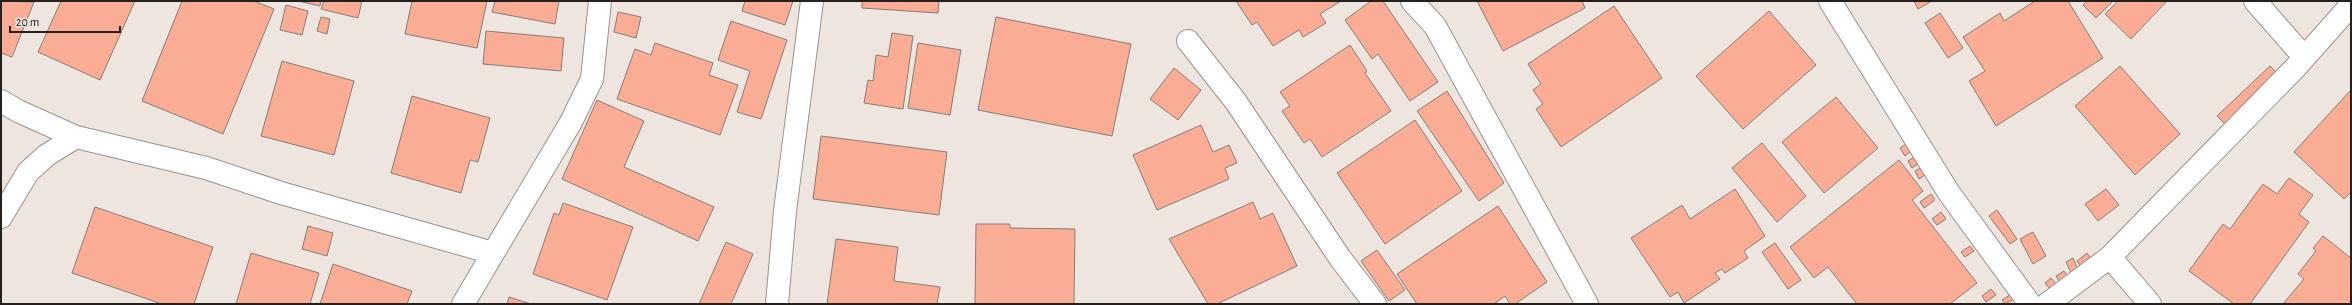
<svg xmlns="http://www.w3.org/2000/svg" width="2352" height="305" font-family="'Alegreya Sans',sans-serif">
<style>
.building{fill:#faad94;stroke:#877d79}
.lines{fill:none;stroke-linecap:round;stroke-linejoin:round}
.minor-casing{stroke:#9b928c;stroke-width:24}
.minor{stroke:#fff;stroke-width:22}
</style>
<rect width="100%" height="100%" fill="#eee5df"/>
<!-- building -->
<path class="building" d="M1 1 34 2 12 57 1 53Z
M61 1H135L100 80 38 52Z
M182 1H254L274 9 223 134 142 101Z
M298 1H321L320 6Z
M324 1H362L358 18 321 9Z
M412 1H487L477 48 405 34Z
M495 1H559L555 24 492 12Z
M745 1H793L785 25 742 11Z
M862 1H939L938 13 862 8Z
M1236 1H1341L1320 14 1326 23 1303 37 1299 30 1273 46 1257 22 1252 25Z
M1371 1H1383L1438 82 1410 101 1378 54 1372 59 1345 20Z
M1477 1H1582L1585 8 1503 51Z
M1914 1H1932L1918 9Z
M2035 1H2068L2103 58 1996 126 1969 81 1985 71 1963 37 2000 13 2004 21Z
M2087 1H2113L2096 18 2083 5Z
M2118 1H2167L2131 39 2105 14Z
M286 5 308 11 302 35 280 30Z
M1614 6 1662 78 1561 147 1536 109 1543 104 1533 90 1541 84 1528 64Z
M1769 11 1816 65 1743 129 1696 76Z
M618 12 641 17 636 38 614 32Z
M1940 13 1963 48 1948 58 1925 23Z
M321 17 330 19 327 34 317 31Z
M996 17 1131 44 1112 136 978 110Z
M731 21 787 40 761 119 737 112 750 71 718 60Z
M486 31 564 38 561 71 483 64Z
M892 33 913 36 903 109 864 103 868 80 873 81 876 55 888 57Z
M655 43 713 63 709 75 738 85 720 135 617 99 635 49 651 55Z
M918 43 961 50 950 115 908 108Z
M1350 45 1367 71 1365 73 1391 111 1322 157 1310 139 1304 143 1282 111 1290 106 1280 92Z
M282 61 354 81 334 155 261 136Z
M2120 66 2180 134 2135 175 2075 106Z
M2270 66 2279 75 2226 125 2217 116Z
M1174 68 1201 90 1178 120 1150 99Z
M2351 90V192L2344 199 2294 152Z
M1447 91 1504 183 1479 201 1417 111Z
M412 96 490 118 478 162 470 160 461 193 391 173Z
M1836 97 1878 148 1824 193 1782 142Z
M597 100 644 121 624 167 714 207 698 241 562 179Z
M1415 120 1462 191 1385 244 1337 173Z
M1201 125 1213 152 1229 145 1237 163 1225 168 1229 179 1157 210 1133 155Z
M821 136 947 152 939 215 813 199Z
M1762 143 1806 196 1777 222 1732 168Z
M1906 144 1911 151 1905 156 1900 148Z
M1914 157 1918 164 1912 168 1908 161Z
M1899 160 1923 191 1912 200 1977 283 1950 304H1857L1828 267 1814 278 1790 247Z
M1922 167 1926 174 1919 179 1915 171Z
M2289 178 2313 195 2299 214 2309 222 2250 304H2234L2189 271 2223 224 2230 229 2263 184 2277 194Z
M1735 189 1765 236 1744 251 1748 258 1725 273 1722 269 1715 273 1720 279 1684 303 1678 292 1670 297 1631 238 1682 205 1690 219Z
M2106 189 2119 205 2098 221 2085 204Z
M1931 194 1935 200 1924 208 1920 202Z
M1253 202 1260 219 1273 213 1297 266 1217 304H1208L1169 239Z
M563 203 633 227 607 300 533 274 554 213 559 215Z
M1498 206 1547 282 1515 304H1510L1505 296 1494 304H1417L1397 274Z
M95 207 213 247 194 304H162L72 273Z
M1997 210 2017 239 2010 244 1989 216Z
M1941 212 1946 219 1937 225 1932 219Z
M976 224H1010V228L1075 229 1074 304H975Z
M308 226 333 233 327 256 302 249Z
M2033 232 2046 256 2033 264 2020 239Z
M2323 236 2351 258V304H2283L2304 279 2298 274 2316 251 2313 248Z
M836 239 898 247 894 281 940 287 937 304H827Z
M726 242 753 254 731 304H699Z
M1775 243 1801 280 1788 289 1762 252Z
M1970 246 1974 251 1965 257 1961 252Z
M1377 250 1405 290 1389 301 1361 261Z
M251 253 319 273 310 304H236Z
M2087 253 2091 259 2081 267 2077 261Z
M2073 258 2078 270 2071 273 2066 262Z
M333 264 412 291 407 304H320Z
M2064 271 2068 277 2060 283 2056 276Z
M2051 278 2057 285 2051 290 2045 283Z
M1991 289 1996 295 1986 302 1982 296Z
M2013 293 2016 298 2005 304 2002 300Z
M509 297 531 304H507Z"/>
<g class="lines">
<!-- minor casing -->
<g class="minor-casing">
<path id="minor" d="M1412 1 1435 26 1587 304
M1830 1 1949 193 2030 304
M2255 1 2304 57
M1188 41 1236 102 1340 258 1375 304
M1 101 18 111 76 137 206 168 281 193 493 253
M1 217 28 172 47 155 76 137
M2110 257 2150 304
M463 304 571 122 592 79 600 1
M777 304 785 211 812 1
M2047 304 2110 257 2296 67 2351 5"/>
</g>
<!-- minor -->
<use href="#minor" class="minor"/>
</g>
<!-- border -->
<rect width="2352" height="305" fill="none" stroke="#23201e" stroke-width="4"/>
<!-- scale -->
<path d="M10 26v6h110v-6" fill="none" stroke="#23201e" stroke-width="2"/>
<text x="16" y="26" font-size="12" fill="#23201e" stroke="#eee5df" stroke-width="3" paint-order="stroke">20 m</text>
</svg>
